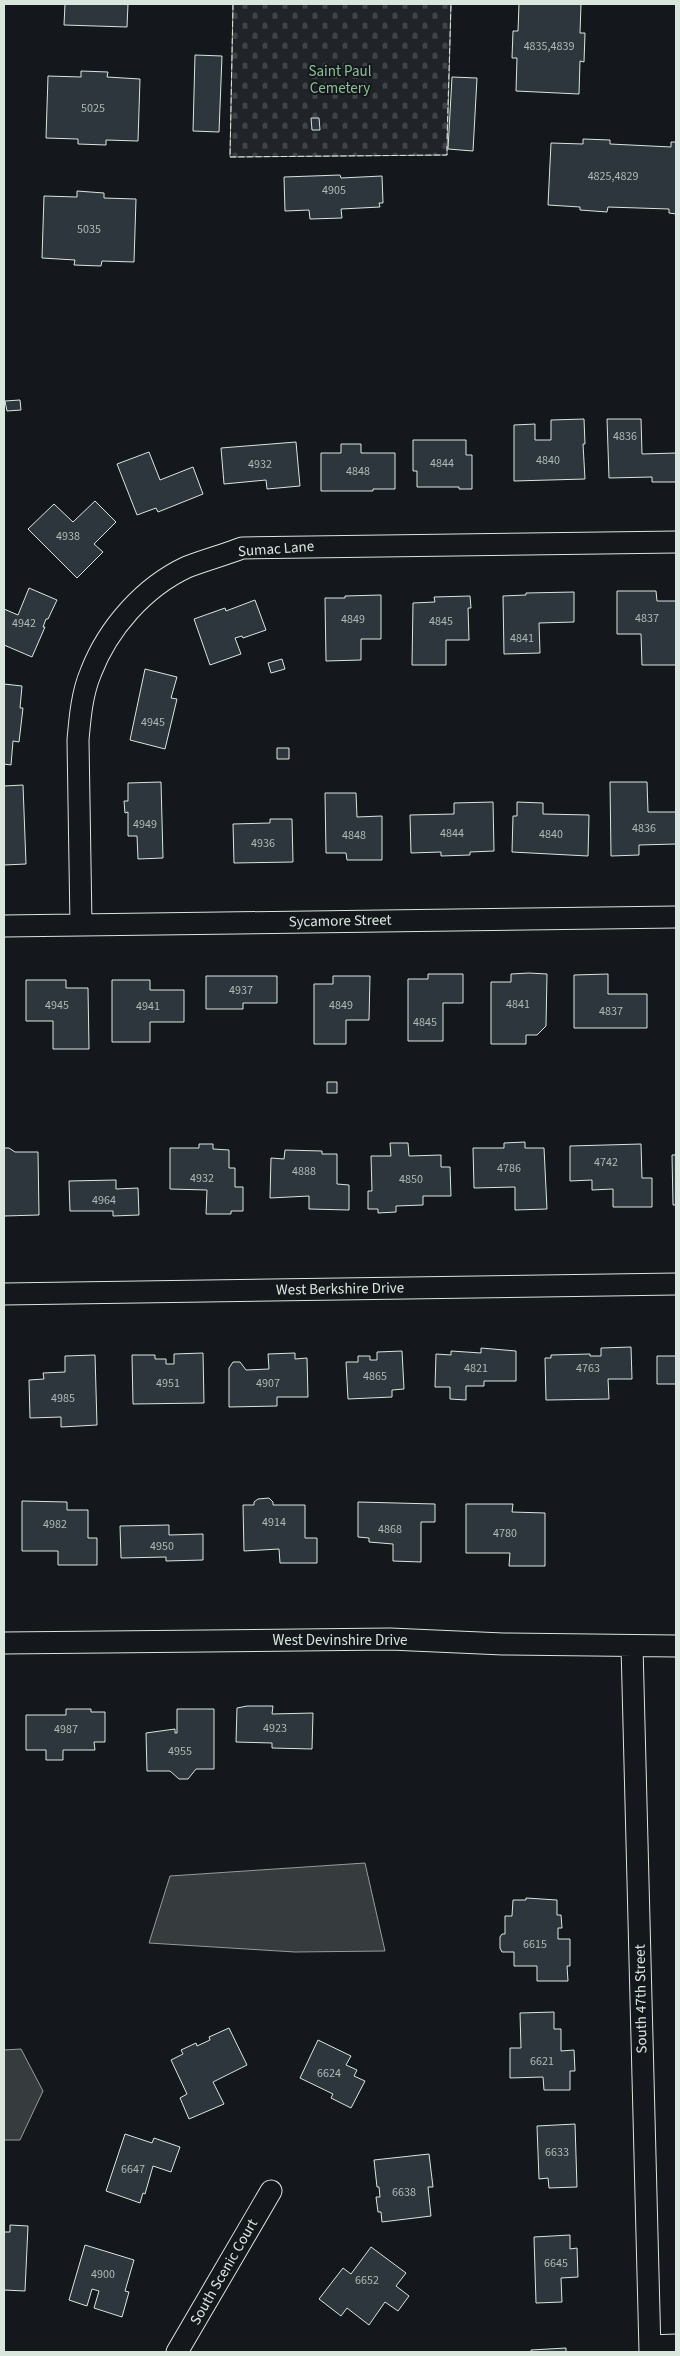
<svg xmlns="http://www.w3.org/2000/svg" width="680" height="2356" font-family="'Source Sans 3',sans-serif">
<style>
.cemetery{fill:url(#cemetery-stones);stroke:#939e99}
.water{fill:#363b3e;stroke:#939e99}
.building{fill:#2c363c;stroke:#d8e6dc}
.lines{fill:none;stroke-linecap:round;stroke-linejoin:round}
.minor-casing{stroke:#d8e6dc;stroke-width:23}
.minor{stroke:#14181c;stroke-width:21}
.fence{stroke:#d8e6dc;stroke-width:1;stroke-dasharray:6 2.5;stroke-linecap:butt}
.labels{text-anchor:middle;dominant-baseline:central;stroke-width:4;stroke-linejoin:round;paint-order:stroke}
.number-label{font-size:12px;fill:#adbab4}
.park-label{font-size:15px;fill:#8ac095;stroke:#14181c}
.street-label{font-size:15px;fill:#d8e6dc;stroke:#14181c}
</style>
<defs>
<pattern id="cemetery-stones" width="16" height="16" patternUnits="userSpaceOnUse" patternTransform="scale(1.25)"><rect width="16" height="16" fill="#202428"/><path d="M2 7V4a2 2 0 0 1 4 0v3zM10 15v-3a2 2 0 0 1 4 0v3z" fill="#404447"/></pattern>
</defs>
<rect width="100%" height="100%" fill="#14181c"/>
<!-- cemetery -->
<path class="cemetery" d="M233 4H451L447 155 230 157Z"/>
<!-- water -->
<path class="water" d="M365 1863 385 1951 295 1952 149 1943 170 1876Z
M21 2049 43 2091 20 2140H4V2050Z"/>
<!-- building -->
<path class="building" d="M65 4H128L127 27 64 25Z
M519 4H581L580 33H585L584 62 580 61 579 94 516 91 517 58H512L513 31H518Z
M195 55 222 56 219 132 193 131Z
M81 71 108 72 107 77 140 79 138 141 106 140V145L78 144V139L46 138 48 76 81 77Z
M452 77 477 78 473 151 448 149Z
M311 118H319L320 130H312Z
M583 139 610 140V144L671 147V142H676V214L669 213V209L608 207 607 212 580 210V207L548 205 551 143 583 144Z
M340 175 341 178 382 176 383 203H379L380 207 341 209 342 218 310 219 309 210 285 211 284 177Z
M77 191 104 193V198L136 199 134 262 102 261 101 266 74 265 75 260 42 258 44 196 77 197Z
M20 400 21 410 7 411 5 401Z
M584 419 585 444H583L585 479 514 481V425L535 424V440H551V420Z
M607 419H641L642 454 676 453V482H652V477L609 478Z
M413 440H466V455H472V489H459V487H417V471H413Z
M296 442 300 486 267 489 266 480 224 484 221 448Z
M341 444H361V453H395V489H373V491H321V453H341Z
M149 452 160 480 193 467 203 494 158 512 156 508 137 515 117 464Z
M95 501 116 522 94 544 103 552 77 578 28 529 54 504 73 522Z
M29 588 57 600 48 619H46L43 627H45L32 657 4 645V609L18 615Z
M617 591H656L657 601H676V665H642L641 634H617Z
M574 592V622L539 623 540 653 504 654 503 596 526 595V593Z
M381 595V639H361V660L326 661 325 598H345V596Z
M470 596 471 608H468L469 640H446V665H412L413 603 435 602 434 597Z
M255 600 266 630 243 638 242 636 235 638 241 654 210 665 194 619 225 608 226 611Z
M282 659 285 669 271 673 268 663Z
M145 669 177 677 171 698 177 699 165 749 130 740Z
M4 684 22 686 20 708H23L19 742 13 741 11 765 4 764Z
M277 748H289V759H277Z
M161 782 163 858 138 859 137 836H128V812L125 813 124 801H128V783Z
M610 782H647L648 812H676V844L639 845V855L611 856Z
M23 785 26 864 4 865V786Z
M325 793H356L357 817 382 816V860H347L346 853H326Z
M493 802 494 851 470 852V855L441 856V852L411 853 410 815 454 814V803Z
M517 802 543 803V814L589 815 588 856 512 852 513 816H517Z
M270 819H292L293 862 234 863 233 824 270 823Z
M529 973 547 974 546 1026 537 1035H526V1044H491V982H511V974Z
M428 974H463V1003H443V1041H408V979H428Z
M608 974V994H647V1028H574V975Z
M206 976H277V1003H243V1009H206Z
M333 976H370L369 1020H346V1044H314V984H333Z
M26 980H66V988H88L89 1049H53V1021H26Z
M112 980H150V990H184V1022H150V1042H112Z
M327 1082H337V1093H327Z
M525 1142V1148H544L547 1209 515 1210V1187L474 1188 473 1148H504V1143Z
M390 1143H408L409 1156 441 1155V1167H450L451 1196H423V1205L396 1206V1212L378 1213V1209H368V1191H372L371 1156H391Z
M199 1144H213V1149L229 1150V1168H235V1187H243V1211H231V1214H206L207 1190 170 1189V1148H199Z
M641 1144 642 1178H652V1207H613V1189L592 1190V1180L570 1181V1146Z
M4 1148H9L15 1152H38L39 1215 4 1216Z
M285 1150 322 1151V1154H337V1184L349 1185V1210L309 1209V1196L270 1198 271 1158 284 1159Z
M672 1155H676V1205H673Z
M116 1180V1189L138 1188 139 1215 113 1216V1211H70L69 1181Z
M631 1347 632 1379H608L609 1399 546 1400 545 1358H551V1355L590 1354V1356H601V1348Z
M481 1348 516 1351V1381H484V1386H466V1400L450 1399V1387H435L436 1354 451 1355V1351L481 1353Z
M402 1351 404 1389 392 1390V1397L348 1399 346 1362H358V1356H370V1360H377V1352Z
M203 1353 204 1403 133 1404 132 1355H155V1359H166V1364H174V1354Z
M295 1353V1359L307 1358 308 1397H277V1406L229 1407V1368L233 1362H240L246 1370 269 1369 268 1354Z
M95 1355 97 1425 61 1427V1417L30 1418 29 1380 44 1379 43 1373 65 1372V1356Z
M657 1356H676V1384H657Z
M269 1498 273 1502V1505H305V1538H317V1563H280L279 1549 244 1551 243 1505H254V1502L258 1499Z
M22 1501 67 1502V1510H88V1538H97V1565H58V1551H22Z
M358 1502 435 1504V1522H421V1562L393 1561V1544L369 1542V1538L358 1537Z
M466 1504H513L512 1512 545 1513V1566H509L510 1553H466Z
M169 1525V1535L203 1534V1560L166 1561V1557L121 1558 120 1526Z
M247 1706H273L272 1714 313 1713 312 1749 272 1748V1743L236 1742 237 1708Z
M66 1709H91V1712H105V1742H94L95 1750H63V1760H46V1750H26V1715H66Z
M177 1709H214V1769H196L188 1779H179L170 1771H147L146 1733 175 1729V1733H177Z
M526 1898 557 1900V1915H561L562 1928H558V1939H570V1966H567L568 1981H537V1966H514V1952H502L500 1948V1937L502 1934H505V1916H512L513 1900H526Z
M554 2012V2029H561V2051L574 2050 575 2071H570V2090H544L543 2077 510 2078V2048H521L520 2013Z
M229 2028 247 2065 213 2082 224 2104 189 2119 180 2098 187 2094 171 2060 183 2054 181 2050 196 2043 197 2046 210 2040 209 2037Z
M318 2040 351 2056 346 2065 357 2070 354 2076 365 2081 351 2108 331 2098 333 2094 300 2078Z
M575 2124 577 2187 549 2188 548 2178 539 2179 537 2126Z
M125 2134 152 2143 154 2138 180 2147 171 2172 153 2166 145 2194 143 2193 140 2203 106 2191Z
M429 2154 433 2187H428L431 2216 382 2222 381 2212H378L376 2197H380L379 2187H377L374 2160Z
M10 2225 28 2226 25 2291 4 2290V2232H10Z
M570 2235V2249L577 2248 578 2277 561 2278 562 2302 536 2303 534 2237Z
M85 2245 134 2260 125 2291 129 2292 122 2317 94 2308 99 2291 92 2289 87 2306 69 2300Z
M371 2247 406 2273 396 2286 409 2296 398 2311 385 2302 369 2325 347 2308 341 2316 319 2299 343 2268 351 2274Z
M566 2348V2352H531V2350Z"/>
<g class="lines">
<!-- minor casing -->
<g class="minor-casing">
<path id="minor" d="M81 925 78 740C80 717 82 693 91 672 108 628 144 587 187 567 205 560 224 555 242 548L676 542
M4 926 676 917
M4 1294 676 1284
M4 1643 390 1639 503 1644 676 1646
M632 1646 650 2352
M650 2346 676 2345
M177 2352 271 2191"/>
</g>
<!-- minor -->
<use href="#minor" class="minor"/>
<!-- fence -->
<path class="fence" d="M233 4 230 157 447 155V146
M447 139 451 4"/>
</g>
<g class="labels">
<!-- number labels -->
<g class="number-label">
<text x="549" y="46">4835,4839</text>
<text x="93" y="108">5025</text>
<text x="613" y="176">4825,4829</text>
<text x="334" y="190">4905</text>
<text x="89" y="229">5035</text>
<text x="625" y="436">4836</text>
<text x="548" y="460">4840</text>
<text x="442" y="463">4844</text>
<text x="260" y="464">4932</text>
<text x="358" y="471">4848</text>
<text x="68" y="536">4938</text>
<text x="647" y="618">4837</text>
<text x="353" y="619">4849</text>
<text x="441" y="621">4845</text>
<text x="24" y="623">4942</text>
<text x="522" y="638">4841</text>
<text x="153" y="722">4945</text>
<text x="145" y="824">4949</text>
<text x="644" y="828">4836</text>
<text x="452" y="833">4844</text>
<text x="551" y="834">4840</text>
<text x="354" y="835">4848</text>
<text x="263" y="843">4936</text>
<text x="241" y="990">4937</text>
<text x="518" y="1004">4841</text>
<text x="57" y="1005">4945</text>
<text x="341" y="1005">4849</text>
<text x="148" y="1006">4941</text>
<text x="611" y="1011">4837</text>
<text x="425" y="1022">4845</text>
<text x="606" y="1162">4742</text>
<text x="509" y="1168">4786</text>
<text x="304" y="1171">4888</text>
<text x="202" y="1178">4932</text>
<text x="411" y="1179">4850</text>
<text x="104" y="1200">4964</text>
<text x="476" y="1368">4821</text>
<text x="588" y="1368">4763</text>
<text x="375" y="1376">4865</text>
<text x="168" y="1383">4951</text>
<text x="268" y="1383">4907</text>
<text x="63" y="1398">4985</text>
<text x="274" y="1522">4914</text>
<text x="55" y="1524">4982</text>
<text x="390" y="1529">4868</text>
<text x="505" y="1533">4780</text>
<text x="162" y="1546">4950</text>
<text x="275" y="1728">4923</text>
<text x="66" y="1729">4987</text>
<text x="180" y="1751">4955</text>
<text x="535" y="1944">6615</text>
<text x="542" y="2061">6621</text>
<text x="329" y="2073">6624</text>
<text x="557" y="2152">6633</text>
<text x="133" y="2169">6647</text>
<text x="404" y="2192">6638</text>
<text x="556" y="2263">6645</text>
<text x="103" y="2274">4900</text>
<text x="367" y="2280">6652</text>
</g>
<!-- park labels -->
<g class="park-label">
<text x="340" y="71">Saint Paul<tspan x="340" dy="17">Cemetery</tspan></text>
</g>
<!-- street labels -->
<g class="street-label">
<text transform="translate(276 549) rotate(-4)">Sumac Lane</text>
<text transform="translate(340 921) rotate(-1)">Sycamore Street</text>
<text transform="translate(340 1289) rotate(-1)">West Berkshire Drive</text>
<text x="340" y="1640">West Devinshire Drive</text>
<text transform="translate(641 1999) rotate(-91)">South 47th Street</text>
<text transform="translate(224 2272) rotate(-60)">South Scenic Court</text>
</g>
</g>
<!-- border -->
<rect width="680" height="2356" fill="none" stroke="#d8e6dc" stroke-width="10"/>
</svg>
